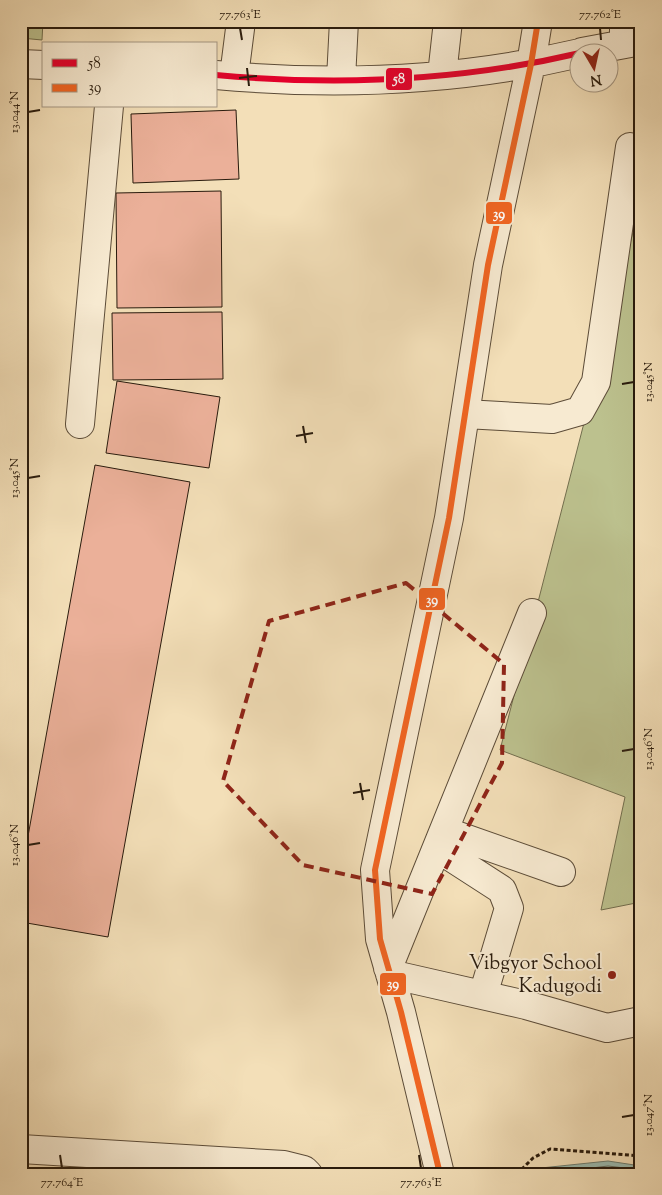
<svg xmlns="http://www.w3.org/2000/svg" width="662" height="1195" font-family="'Sorts Mill Goudy',serif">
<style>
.green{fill:#bcc18e;stroke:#726e4e}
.water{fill:#9bbcb1;stroke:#6d7c6f}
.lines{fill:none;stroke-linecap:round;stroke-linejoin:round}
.shore{stroke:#626c5f;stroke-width:1}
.building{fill:#ebb099;stroke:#291b0d}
.minor-casing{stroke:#5c4c38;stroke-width:30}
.path{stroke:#291b0d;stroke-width:3;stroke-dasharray:4 2.5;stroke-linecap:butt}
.minor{stroke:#f7ead1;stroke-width:28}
.bus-1-casing{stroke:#f7ead1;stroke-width:10}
.bus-2-casing{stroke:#f7ead1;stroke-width:10}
.bus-1{stroke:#e4002b;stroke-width:6}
.bus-2{stroke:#f26522;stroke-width:6}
.marked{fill:none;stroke:#8f2418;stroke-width:4;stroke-dasharray:10 6;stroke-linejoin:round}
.ticks{fill:none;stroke:#291b0d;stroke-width:2}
.poi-dot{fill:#8f2418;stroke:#f7ead1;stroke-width:2}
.labels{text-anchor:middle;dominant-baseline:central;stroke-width:4;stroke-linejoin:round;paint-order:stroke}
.poi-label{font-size:20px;fill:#291b0d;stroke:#f7ead1;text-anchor:end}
.line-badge{stroke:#f7ead1;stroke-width:2}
.badge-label{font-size:14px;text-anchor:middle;font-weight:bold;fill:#fff}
.neatline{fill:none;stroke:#291b0d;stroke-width:2}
.ticks-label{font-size:12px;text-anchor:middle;fill:#291b0d}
</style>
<rect width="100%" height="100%" fill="#f3dfb8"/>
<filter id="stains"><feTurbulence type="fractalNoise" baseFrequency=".004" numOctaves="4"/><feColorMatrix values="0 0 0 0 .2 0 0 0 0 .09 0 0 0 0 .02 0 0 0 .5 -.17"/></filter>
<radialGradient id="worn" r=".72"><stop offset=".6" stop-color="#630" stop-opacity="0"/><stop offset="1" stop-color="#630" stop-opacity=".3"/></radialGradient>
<!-- green -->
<path class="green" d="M21 21H43L42 40 21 38Z
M641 201V902L601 910 625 797 500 750Z"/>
<!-- water -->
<path class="water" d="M608 1161 641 1166V1174H538L541 1168Z"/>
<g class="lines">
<!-- shore -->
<path class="shore" d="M543 1174 608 1166 641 1170"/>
</g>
<!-- building -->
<path class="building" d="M236 110 239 179 133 183 131 114Z
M221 191 222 307 117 308 116 193Z
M222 312 223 379 113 380 112 313Z
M117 381 220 397 209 468 106 453Z
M95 465 190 482 108 937 21 922V875Z"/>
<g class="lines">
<!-- minor casing -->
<g class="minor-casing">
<path id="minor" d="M624 21V44
M582 52 641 41
M21 64 44 65
M216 75C337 86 461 81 580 53
M442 75 448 21
M234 76 241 21
M341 79 344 21
M465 414 552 419 580 411 596 382 630 147
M80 424 109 106
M444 831 561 872
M437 848 502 890 509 908 483 995
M388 968 532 613
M390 974 526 1005 607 1028 641 1021
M21 1149 284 1165 304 1170 308 1174
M440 1174 401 1012 380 939 375 870 449 518 488 265 531 64 538 21"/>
</g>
<!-- path -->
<path class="path" d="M517 1174 533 1158 550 1149 641 1156"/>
<!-- minor -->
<use href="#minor" class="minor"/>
<!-- bus-1 casing -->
<g class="bus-1-casing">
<path id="bus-1" d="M216 75C337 86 461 81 580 53"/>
</g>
<!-- bus-2 casing -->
<g class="bus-2-casing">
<path id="bus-2" d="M440 1174 401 1012 380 939 375 870 449 518 488 265 531 64 538 21"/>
</g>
<!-- bus-1 -->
<use href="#bus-1" class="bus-1"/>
<!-- bus-2 -->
<use href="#bus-2" class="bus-2"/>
</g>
<!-- marked area -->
<path class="marked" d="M406 583 504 664 502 763 432 894 303 865 223 781 269 621Z"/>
<!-- ticks -->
<path class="ticks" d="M240 28 242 40M600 28 601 40M247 68 249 86M239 78 257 76M28 112 40 110M622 384 634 382M303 426 306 443M296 436 313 433M28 478 40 476M622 751 634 749M360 783 363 800M353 793 370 790M28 845 40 843M622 1117 634 1115M60 1155 62 1168M419 1155 421 1168"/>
<!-- markers -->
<circle class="poi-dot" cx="612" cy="975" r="5"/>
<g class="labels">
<!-- poi labels -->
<g class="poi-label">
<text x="602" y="964">Vibgyor School<tspan x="602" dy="23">Kadugodi</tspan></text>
</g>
</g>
<g class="line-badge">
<rect x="385" y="67" width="28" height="24" rx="5" fill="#e4002b"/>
<rect x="485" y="201" width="28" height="24" rx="5" fill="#f26522"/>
<rect x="418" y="587" width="28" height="24" rx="5" fill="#f26522"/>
<rect x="379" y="972" width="28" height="24" rx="5" fill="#f26522"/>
</g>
<g class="badge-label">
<text x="399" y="83">58</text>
<text x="499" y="218">39</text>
<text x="432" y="604">39</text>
<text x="393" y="988">39</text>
</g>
<!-- margin -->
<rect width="662" height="1195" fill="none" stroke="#f3dfb8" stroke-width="55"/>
<!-- legend -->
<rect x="42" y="42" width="175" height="65" fill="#f7ead1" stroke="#a59783"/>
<rect x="52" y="59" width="25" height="8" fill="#e4002b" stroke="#a59783"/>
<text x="88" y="68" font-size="15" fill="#291b0d">58</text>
<rect x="52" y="84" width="25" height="8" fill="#f26522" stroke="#a59783"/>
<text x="88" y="92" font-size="15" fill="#291b0d">39</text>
<!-- north arrow -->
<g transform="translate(594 68) rotate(171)"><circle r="24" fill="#f7ead1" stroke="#a59783"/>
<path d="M0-4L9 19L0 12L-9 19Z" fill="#8f2418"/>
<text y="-8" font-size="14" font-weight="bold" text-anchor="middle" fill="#291b0d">N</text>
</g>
<rect x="28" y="28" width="606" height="1140" class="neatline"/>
<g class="ticks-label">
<text x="240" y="18">77.763°E</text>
<text x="600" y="18">77.762°E</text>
<text transform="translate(14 112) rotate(-90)" y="4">13.044°N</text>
<text transform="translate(648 382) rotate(-90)" y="4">13.045°N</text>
<text transform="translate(14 478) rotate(-90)" y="4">13.045°N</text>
<text transform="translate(648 749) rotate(-90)" y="4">13.046°N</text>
<text transform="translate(14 845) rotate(-90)" y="4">13.046°N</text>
<text transform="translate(648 1115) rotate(-90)" y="4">13.047°N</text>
<text x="62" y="1186">77.764°E</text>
<text x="421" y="1186">77.763°E</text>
</g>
<rect width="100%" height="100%" filter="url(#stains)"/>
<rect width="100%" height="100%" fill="url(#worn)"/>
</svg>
